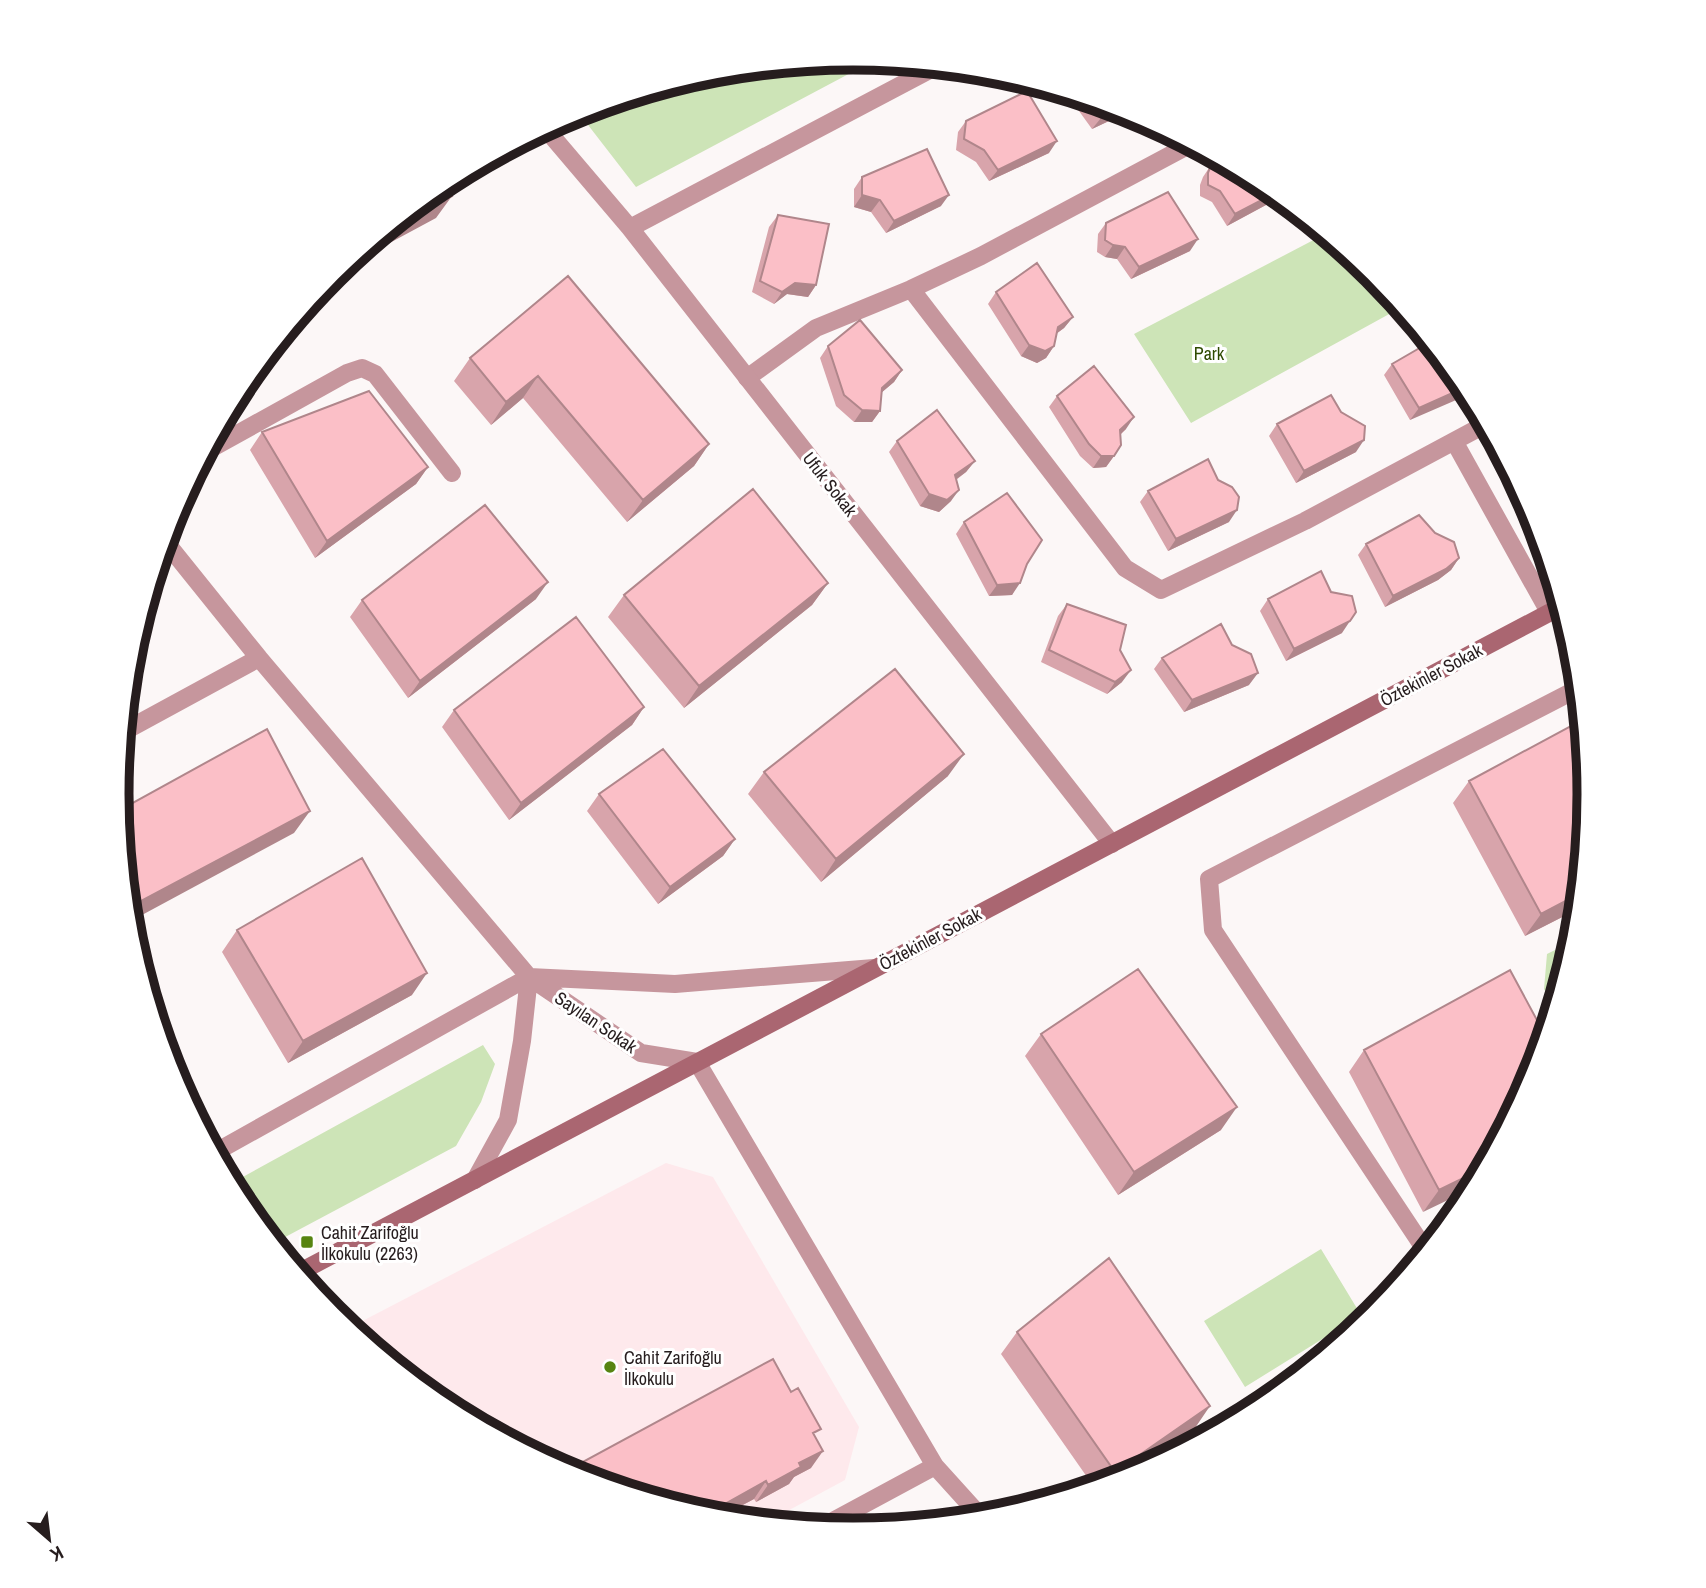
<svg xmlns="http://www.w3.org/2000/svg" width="1706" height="1588" font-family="'Archivo Narrow',sans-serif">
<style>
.built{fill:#fee9ec}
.green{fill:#cde4b7}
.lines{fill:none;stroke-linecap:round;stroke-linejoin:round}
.lane{stroke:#c6969d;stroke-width:18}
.street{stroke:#c6969d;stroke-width:18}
.secondary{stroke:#aa6671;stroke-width:18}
.wall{fill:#d8a4ab}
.shaded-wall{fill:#b0868b}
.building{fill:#fbbfc7;stroke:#b0868b;stroke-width:2}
.poi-dot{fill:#578411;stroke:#fff;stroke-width:2.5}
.labels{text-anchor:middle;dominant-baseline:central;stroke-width:6;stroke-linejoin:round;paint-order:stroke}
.park-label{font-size:18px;fill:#2e4a00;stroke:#fff}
.street-label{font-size:18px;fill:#261d1e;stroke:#fff}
.poi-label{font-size:18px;fill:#261d1e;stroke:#fff;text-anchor:start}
.rim{fill:none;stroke:#261d1e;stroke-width:9}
</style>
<rect width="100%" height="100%" fill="#fcf7f7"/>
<!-- built -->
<path class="built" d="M666 1163 713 1177 859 1427 845 1480 767 1522 709 1516 571 1474 444 1406 349 1328Z"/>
<!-- green -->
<path class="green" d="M853 58 875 60 636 187 578 112 710 72Z
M1325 234 1374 274 1402 307 1191 423 1134 334Z
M1575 940 1554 1007 1544 989 1547 954Z
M483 1045 495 1064 481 1102 456 1146 274 1243 241 1203 230 1184Z
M1321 1249 1361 1315 1245 1387 1204 1321Z"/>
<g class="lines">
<!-- lane -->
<path class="lane" d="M911 289 1125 568 1161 590 1305 521 1486 424
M747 378 816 328 911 289 981 256 1191 144
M1454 441 1549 612
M205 452 347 373 362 368 375 374 452 473
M1426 1251 1213 930 1209 879 1579 688"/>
<!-- street -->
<path class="street" d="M545 128 630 228 1112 844
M630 228 937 66
M164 540 259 658 529 977 641 1053 697 1062 935 1466 982 1518
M123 732 259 658
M214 1153 529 977
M475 1180 508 1120 522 1041 529 977 675 984 874 968
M822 1527 935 1466"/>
<!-- secondary -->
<path class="secondary" d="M298 1273 1562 606"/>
</g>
<!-- wall -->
<path class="wall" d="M1063 92 1128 112 1092 129 1079 111 1063 99Z
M966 121 1049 153 989 181 976 162 956 150 958 132Z
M1211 165 1262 182 1281 197 1227 226 1212 202 1200 196V185L1203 177Z
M862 177 941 206 886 233 871 212 854 207V189Z
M778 215 816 285 808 297 787 294 774 304 752 292 769 227Z
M1106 223 1190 251 1131 279 1117 259 1105 257 1097 252 1098 234Z
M568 276 709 444 694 466 627 522 523 398 491 425 454 381 470 358Z
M996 292 1073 317 1064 328 1056 334 1054 346 1046 358 1037 363 1021 356 988 304Z
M828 346 902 370 894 382 882 392 880 411 872 422H854L836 406 820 358Z
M1392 364 1465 385 1410 420 1384 375Z
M1057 396 1126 429 1121 434 1114 456 1106 467 1093 468 1080 456 1049 407Z
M1341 412 1356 452 1296 483 1269 436 1277 424Z
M262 432 428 467 416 484 315 558 250 450Z
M897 441 975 461 966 472 956 480 951 501 939 512 920 506 889 452Z
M1511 473 1533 513 1537 524 1526 528 1503 484Z
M1218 480 1229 522 1168 551 1140 502 1148 491Z
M964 522 1027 564 1012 595 989 596 956 534Z
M1366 544 1459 558 1451 570 1438 580 1385 607 1358 555Z
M828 583 812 605 684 708 608 617 624 595Z
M1331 592 1342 633 1286 661 1260 611 1268 599Z
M536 599 408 698 350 617 362 600Z
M1067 604 1120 650 1122 682 1107 694 1041 662 1058 616Z
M1162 658 1249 685 1184 712 1154 669Z
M644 707 632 725 509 820 442 727 454 710Z
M764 772 948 776 821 882 748 794Z
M1469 781 1578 909 1525 936 1453 803Z
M599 794 735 839 723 856 658 904 587 811Z
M237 930 412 995 288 1063 222 952Z
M1041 1034 1221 1130 1118 1195 1025 1056Z
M1364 1050 1533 1076 1423 1212 1349 1072Z
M1017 1332 1195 1428 1122 1478 1094 1487 1001 1354Z
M815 1437 811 1468 794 1477 789 1484 756 1502 754 1499 720 1517Z"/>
<!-- shaded-wall -->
<path class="shaded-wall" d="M1119 109 1128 112 1092 129 1101 118Z
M1057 141 1049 153 989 181 998 170Z
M1275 193 1281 197 1227 226 1235 214Z
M862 195 880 200 871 212 854 207Z
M949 195 941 206 886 233 894 221Z
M452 196 436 218 332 274 379 235Z
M1198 239 1190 251 1131 279 1139 267Z
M1113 245 1125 247 1117 259 1105 257Z
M795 283 816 285 808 297 787 294 774 304 782 292Z
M1073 317 1064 328 1049 339 1058 327Z
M1029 345 1054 346 1046 358 1037 363 1021 356Z
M902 370 894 382 874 399 882 388Z
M538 376 523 398 491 425 506 402Z
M1466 387 1470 394 1410 420 1419 408Z
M862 410 880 411 872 422H854Z
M1134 417 1126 429 1112 442 1120 430Z
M1364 440 1356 452 1296 483 1304 471Z
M709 444 694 466 627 522 643 500Z
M1101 456H1114L1106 467 1093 468Z
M975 461 966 472 947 486 955 475Z
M428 467 416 484 315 558 327 541Z
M959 490 951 501 939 512 920 506 929 494Z
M1237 510 1229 522 1168 551 1176 539Z
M1535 517 1537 524 1526 528Z
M1459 558 1451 570 1438 580 1385 607 1393 596Z
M548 582 536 599 408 698 420 681Z
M828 583 812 605 684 708 699 686Z
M1020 583 1012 595 989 596 997 585Z
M1350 621 1342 633 1286 661 1294 649Z
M1131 670 1122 682 1107 694 1115 682Z
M1258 673 1249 685 1184 712 1192 700Z
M644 707 632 725 509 820 521 803Z
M964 754 948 776 821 882 836 859Z
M310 811 294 833 129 922 128 908Z
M735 839 723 856 658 904 670 887Z
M1579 894 1578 909 1525 936 1541 914Z
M427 973 412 995 288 1063 303 1041Z
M1237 1107 1221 1130 1118 1195 1134 1172Z
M1484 1168 1473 1188 1423 1212 1439 1190Z
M1210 1406 1195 1428 1122 1478 1107 1483 1115 1472Z
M823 1451 811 1468 794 1477 789 1484 756 1502 768 1485 799 1463Z
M766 1481 754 1499 720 1517 705 1515Z"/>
<!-- building -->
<path class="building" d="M1027 91 1057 141 998 170 984 150 964 139 966 121Z
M1087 99 1119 109 1101 118Z
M927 149 949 195 894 221 880 200 862 195V177Z
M1222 160 1262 182 1275 193 1235 214 1220 191 1208 185V173L1211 165Z
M444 182 452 196 379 235Z
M1168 192 1198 239 1139 267 1125 247 1113 245 1105 240 1106 223Z
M778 215 829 224 816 285 795 283 782 292 760 281Z
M1037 263 1073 317 1058 327 1054 346 1045 351 1029 345 996 292Z
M568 276 709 444 643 500 538 376 506 402 470 358Z
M860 320 902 370 882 388 880 411 862 410 844 395 828 346Z
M1430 342 1466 387 1419 408 1392 364Z
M1094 366 1134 417 1120 430 1121 445 1114 456H1101L1089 444 1057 396Z
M369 391 428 467 327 541 262 432Z
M1331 395 1341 412 1365 426 1364 440 1304 471 1277 424Z
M937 410 975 461 955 475 959 490 947 500 929 494 897 441Z
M1208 459 1218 480 1232 487 1239 497 1237 510 1176 539 1148 491Z
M1512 472 1533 513 1535 517 1511 473Z
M753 489 828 583 699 686 624 595Z
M1007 493 1042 540 1027 564 1020 583 997 585 964 522Z
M485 505 548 582 420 681 362 600Z
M1419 515 1435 533 1454 542 1459 558 1446 569 1393 596 1366 544Z
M1321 571 1331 592 1352 596 1356 612 1350 621 1294 649 1268 599Z
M1067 604 1126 625 1120 650 1131 670 1115 682 1049 650Z
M576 617 644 707 521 803 454 710Z
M1221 624 1232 645 1251 654 1258 673 1192 700 1162 658Z
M895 669 964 754 836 859 764 772Z
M1582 720 1589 794 1579 894 1541 914 1469 781Z
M267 729 310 811 128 908 118 811Z
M663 749 735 839 670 887 599 794Z
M362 858 427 973 303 1041 237 930Z
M1138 969 1237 1107 1134 1172 1041 1034Z
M1510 970 1545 1035 1533 1076 1484 1168 1439 1190 1364 1050Z
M1109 1258 1210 1406 1115 1472 1017 1332Z
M773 1359 791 1392 798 1388 821 1429 813 1433 823 1451 799 1463 801 1467 768 1485 766 1481 705 1515 571 1474 566 1471Z"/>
<!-- markers -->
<g class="poi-dot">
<rect x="300" y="1235" width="14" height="14" rx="3.5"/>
<circle cx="610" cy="1367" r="7"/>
</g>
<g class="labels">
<!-- park labels -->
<g class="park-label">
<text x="1209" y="353">Park</text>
</g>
<!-- street labels -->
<g class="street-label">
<text transform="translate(830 484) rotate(52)">Ufuk Sokak</text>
<text transform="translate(1431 675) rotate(-28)">Öztekinler Sokak</text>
<text transform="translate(930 939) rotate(-28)">Öztekinler Sokak</text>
<text transform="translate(596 1022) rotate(34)">Sayılan Sokak</text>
</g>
<!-- poi labels -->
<g class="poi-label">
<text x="321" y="1232">Cahit Zarifoğlu<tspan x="321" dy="21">İlkokulu (2263)</tspan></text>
<text x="624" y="1357">Cahit Zarifoğlu<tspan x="624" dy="21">İlkokulu</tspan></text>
</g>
</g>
<!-- crop -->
<path d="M0 0H1706V1588H0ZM129 794a724 724 0 1 1 1448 0a724 724 0 1 1-1448 0Z" fill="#fff" fill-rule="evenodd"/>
<path class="rim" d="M129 794a724 724 0 1 1 1448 0a724 724 0 1 1-1448 0Z"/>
<!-- north arrow -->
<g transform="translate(49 1539) rotate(152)" stroke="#ffffff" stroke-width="5" paint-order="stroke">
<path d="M0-5L12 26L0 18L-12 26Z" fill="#261d1e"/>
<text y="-10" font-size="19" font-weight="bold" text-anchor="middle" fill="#261d1e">K</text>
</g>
</svg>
